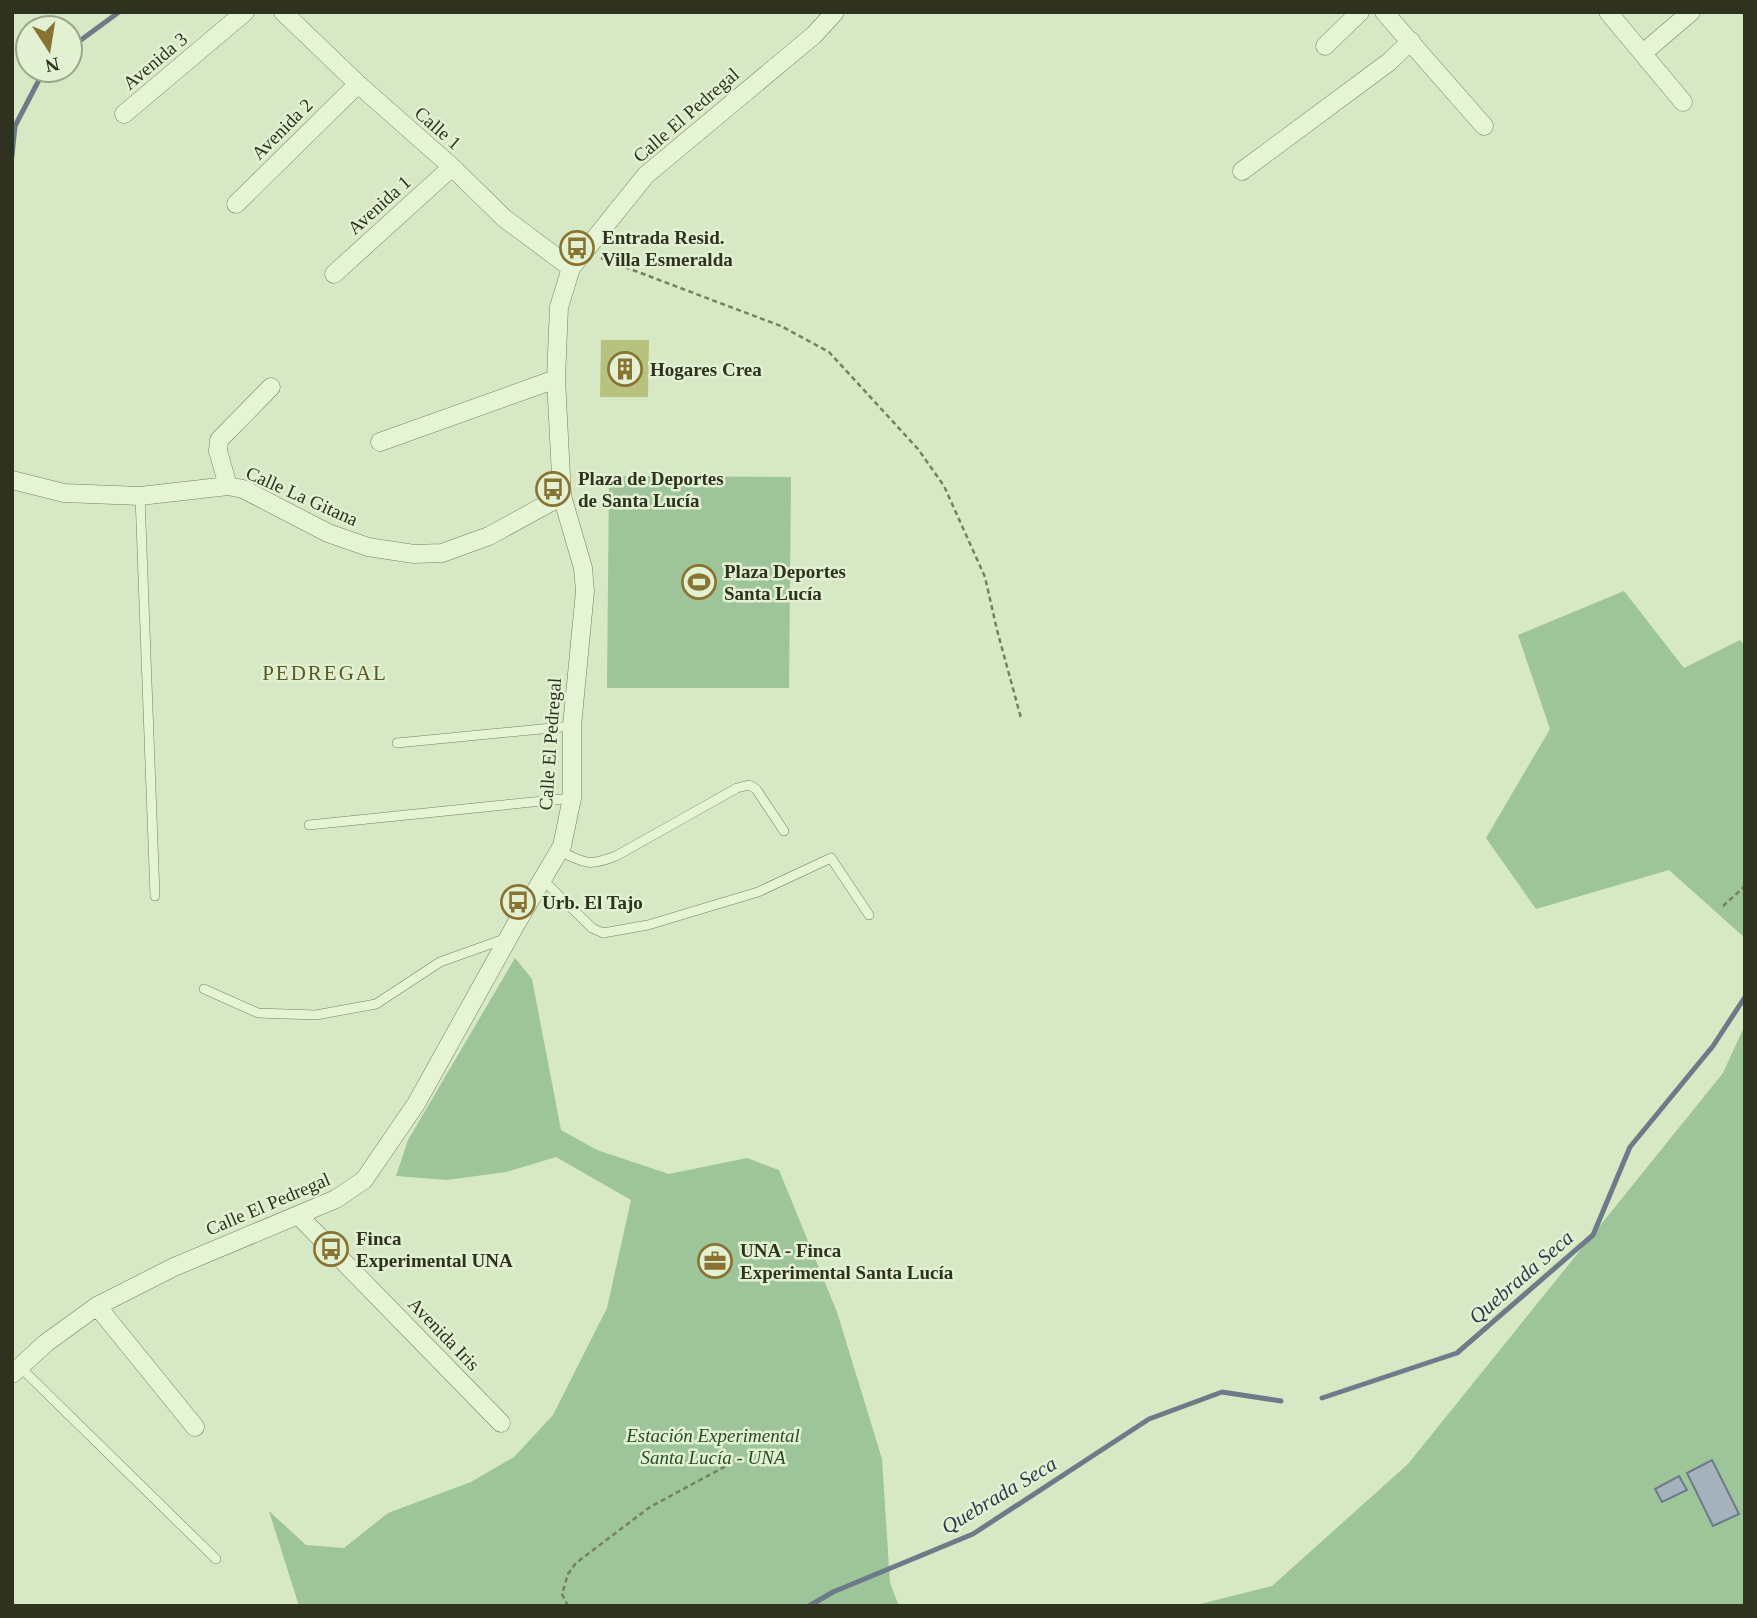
<svg xmlns="http://www.w3.org/2000/svg" width="1757" height="1618" font-family="'Times New Roman',serif">
<style>
.green{fill:#9ec599}
.water{fill:#a5b1bc;stroke:#6d7b89;stroke-width:2}
.lines{fill:none;stroke-linecap:round;stroke-linejoin:round}
.stream{stroke:#6d7b89;stroke-width:5}
.building{fill:#b6c27e}
.lane-casing{stroke:#76815c;stroke-width:10}
.street-casing{stroke:#76815c;stroke-width:19}
.path{stroke:#76815c;stroke-width:2.5;stroke-dasharray:5 3.5;stroke-linecap:butt}
.lane{stroke:#e6f4d6;stroke-width:9}
.street{stroke:#e6f4d6;stroke-width:18}
.labels{text-anchor:middle;dominant-baseline:central;stroke-width:5;stroke-linejoin:round;paint-order:stroke}
.street-label{font-size:19px;fill:#2e321f;stroke:#e2f1d2}
.poi-label{font-size:19px;font-weight:bold;fill:#2e321f;stroke:#e2f1d2;text-anchor:start}
.park-label{font-size:19px;font-style:italic;fill:#274c28;stroke:#e2f1d2}
.neighbourhood-label{font-size:21px;letter-spacing:2px;fill:#5a5823;stroke:#e2f1d2}
.water-label{font-size:21px;font-style:italic;fill:#2f3a50;stroke:#e2f1d2}
</style>
<rect width="100%" height="100%" fill="#d7e8c4"/>
<!-- green -->
<path class="green" d="M609 476 791 477 789 688H607Z
M1624 591 1684 668 1740 640 1745 645V938L1669 870 1536 909 1486 838 1550 729 1518 635Z
M515 958 532 979 561 1130 597 1150 669 1174 747 1158 779 1170 837 1312 882 1459 890 1583 899 1606H299L269 1511 306 1545 344 1548 388 1513 471 1482 514 1457 553 1415 607 1308 631 1200 556 1157 506 1172 447 1180 396 1176 408 1140Z
M1745 1025V1606H1192L1272 1586 1408 1464 1723 1073Z"/>
<!-- water -->
<path class="water" d="M1712 1460 1739 1514 1713 1526 1687 1473Z
M1679 1476 1687 1490 1662 1502 1655 1489Z"/>
<g class="lines">
<!-- stream -->
<path class="stream" d="M70 48 119 12
M12 156 15 126 40 78 48 70
M1322 1398 1457 1353 1593 1235 1630 1147 1713 1046 1745 997
M809 1606 833 1592 973 1534 1149 1419 1222 1392 1281 1401"/>
</g>
<!-- building -->
<path class="building" d="M601 340H649L648 397H600Z"/>
<g class="lines">
<!-- lane casing -->
<g class="lane-casing">
<path id="lane" d="M140 496 155 896
M397 743 572 726
M309 825 572 798
M559 851C586 863 587 867 616 856L737 788 749 785 756 789 784 831
M542 879 592 928 603 933 648 925 758 892 831 858 869 915
M204 989 258 1013 316 1015 376 1004 440 962 507 938
M20 1367 216 1559"/>
</g>
<!-- street casing -->
<g class="street-casing">
<path id="street" d="M283 12 358 84 452 167 504 218 571 268
M1384 12 1484 126
M1608 12 1683 102
M1325 46 1360 12
M1643 53 1691 12
M124 114 245 12
M1242 171 1389 62 1411 41
M236 204 358 84
M334 274 452 167
M380 442 556 379
M12 480 64 493 140 496 228 486 243 489 328 533 368 547 414 554 442 553 489 536 562 496
M228 486 218 451 219 440 271 387
M298 1215 501 1423
M97 1306 195 1427
M12 1374 46 1343 97 1306 174 1267 336 1199 364 1180 416 1104 516 924 562 846 572 798V726L585 591 583 568 562 496 556 379 559 307 571 268 646 175 814 35 835 12"/>
</g>
<!-- path -->
<path class="path" d="M601 258 781 326 829 352 918 449 944 486 985 577 997 630 1021 718
M1723 906 1745 886
M568 1606 562 1594 568 1574 576 1563 650 1507 726 1466"/>
<!-- lane -->
<use href="#lane" class="lane"/>
<!-- street -->
<use href="#street" class="street"/>
</g>
<!-- icons -->
<defs>
<g id="bus-ring" transform="scale(1.75)"><circle r="9.5" fill="#e2f1d2" stroke="#897333" stroke-width="1.5"/><path d="M-5-6H5V4H4V6H2V4H-2V6H-4V4H-5ZM-3.5-4V0h7V-4ZM-3.5 1.2v1.5H-2V1.2ZM2 1.2v1.5H3.5V1.2Z" fill="#897333"/></g>
<g id="building-ring" transform="scale(1.75)"><circle r="9.5" fill="#e2f1d2" stroke="#897333" stroke-width="1.5"/><path d="M-4-6H4V6H1V3H-1V6H-4ZM-2.5-4.3h1.7v1.8h-1.7ZM.8-4.3h1.7v1.8H.8ZM-2.5-1h1.7V.8h-1.7ZM.8-1h1.7V.8H.8Z" fill="#897333"/></g>
<g id="stadium-ring" transform="scale(1.75)"><circle r="9.5" fill="#e2f1d2" stroke="#897333" stroke-width="1.5"/><path d="M0-5a6.5 5 0 1 0 0 10a6.5 5 0 1 0 0-10ZM-3.5-1.8h7v3.6h-7Z" fill="#897333"/></g>
<g id="office-ring" transform="scale(1.75)"><circle r="9.5" fill="#e2f1d2" stroke="#897333" stroke-width="1.5"/><path d="M-6-3h4V-5.5h4V-3h4V5H-6ZM-1-4.5V-3h2v-1.5ZM-6 0V1H6V0Z" fill="#897333"/></g>
</defs>
<g fill-rule="evenodd">
<use href="#bus-ring" x="577" y="248"/>
<use href="#building-ring" x="625" y="369"/>
<use href="#bus-ring" x="553" y="489"/>
<use href="#stadium-ring" x="699" y="582"/>
<use href="#bus-ring" x="518" y="902"/>
<use href="#bus-ring" x="331" y="1249"/>
<use href="#office-ring" x="715" y="1261"/>
</g>
<g class="labels">
<!-- street labels -->
<g class="street-label">
<text transform="translate(155 61) rotate(-40)">Avenida 3</text>
<text transform="translate(686 115) rotate(-41)">Calle El Pedregal</text>
<text transform="translate(438 128) rotate(41)">Calle 1</text>
<text transform="translate(282 129) rotate(-45)">Avenida 2</text>
<text transform="translate(379 205) rotate(-42)">Avenida 1</text>
<text transform="translate(302 496) rotate(24)">Calle La Gitana</text>
<text transform="translate(550 744) rotate(-86)">Calle El Pedregal</text>
<text transform="translate(268 1204) rotate(-23)">Calle El Pedregal</text>
<text transform="translate(444 1334) rotate(46)">Avenida Iris</text>
</g>
<!-- poi labels -->
<g class="poi-label">
<text x="602" y="237">Entrada Resid.<tspan x="602" dy="22">Villa Esmeralda</tspan></text>
<text x="650" y="369">Hogares Crea</text>
<text x="578" y="478">Plaza de Deportes<tspan x="578" dy="22">de Santa Lucía</tspan></text>
<text x="724" y="571">Plaza Deportes<tspan x="724" dy="22">Santa Lucía</tspan></text>
<text x="542" y="902">Urb. El Tajo</text>
<text x="356" y="1238">Finca<tspan x="356" dy="22">Experimental UNA</tspan></text>
<text x="740" y="1250">UNA - Finca<tspan x="740" dy="22">Experimental Santa Lucía</tspan></text>
</g>
<!-- park labels -->
<g class="park-label">
<text x="713" y="1435">Estación Experimental<tspan x="713" dy="22">Santa Lucía - UNA</tspan></text>
</g>
<!-- neighbourhood labels -->
<g class="neighbourhood-label">
<text x="325" y="673">PEDREGAL</text>
</g>
<!-- water labels -->
<g class="water-label">
<text transform="translate(1521 1277) rotate(-41)">Quebrada Seca</text>
<text transform="translate(999 1495) rotate(-31)">Quebrada Seca</text>
</g>
</g>
<!-- border -->
<rect width="1757" height="1618" fill="none" stroke="#2e321f" stroke-width="28"/>
<!-- north arrow -->
<g transform="translate(49 49) rotate(168)"><circle r="33" fill="#e2f1d2" stroke="#9aa58a" stroke-width="2"/>
<path d="M0-5L12 26L0 18L-12 26Z" fill="#897333"/>
<text y="-10" font-size="19" font-weight="bold" text-anchor="middle" fill="#2e321f">N</text>
</g>
</svg>
